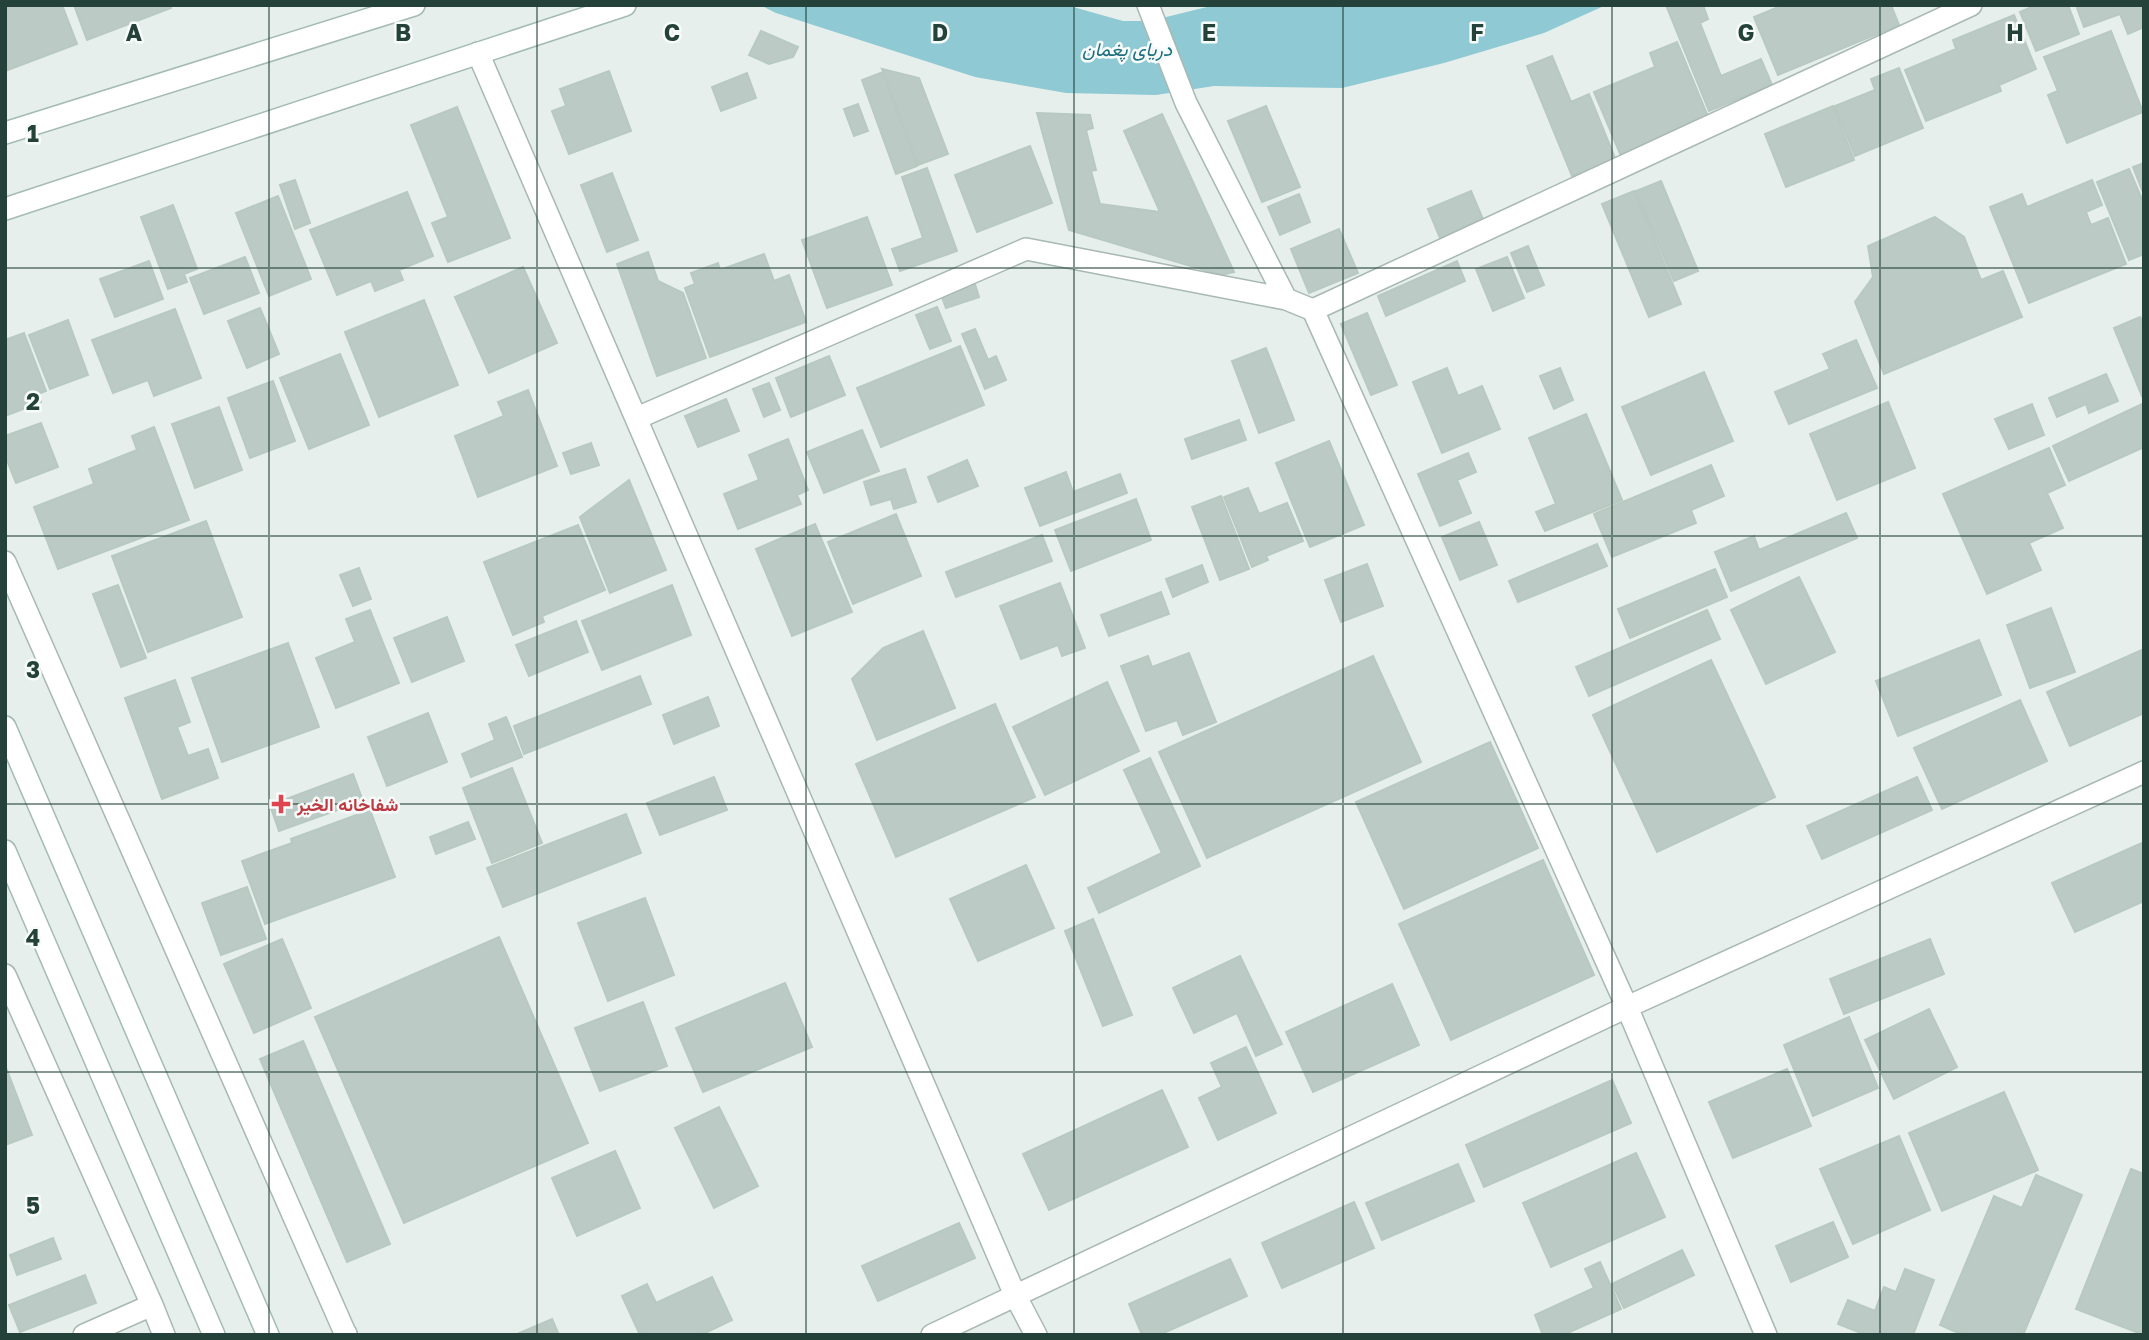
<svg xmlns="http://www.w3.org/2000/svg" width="2149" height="1340" font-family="'Golos Text',Vazirmatn,sans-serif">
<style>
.water{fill:#8ec9d4}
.building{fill:#bbcac4;stroke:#b8c9c2;stroke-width:2}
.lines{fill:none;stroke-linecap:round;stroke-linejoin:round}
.minor-casing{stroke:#a8b8b2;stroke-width:24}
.secondary-casing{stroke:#a4bbb3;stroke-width:24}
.minor{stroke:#fff;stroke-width:21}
.secondary{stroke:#fff;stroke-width:21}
.grid{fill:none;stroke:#24423a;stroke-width:2;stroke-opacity:0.55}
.health-dot{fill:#e0444e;stroke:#f7fbf9;stroke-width:2.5}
.labels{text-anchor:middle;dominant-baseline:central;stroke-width:5;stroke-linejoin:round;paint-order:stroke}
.health-label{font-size:18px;font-weight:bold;fill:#be3a42;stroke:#f7fbf9;text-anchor:start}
.water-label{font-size:19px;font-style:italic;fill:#1c6f80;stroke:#f7fbf9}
.grid-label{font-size:23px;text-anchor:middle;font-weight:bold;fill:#24423a;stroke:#f7fbf9;stroke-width:5;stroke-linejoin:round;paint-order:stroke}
</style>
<rect width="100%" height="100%" fill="#e6efeb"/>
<!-- water -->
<path class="water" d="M760 5H1066L1123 21H1150L1215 5H1606L1544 33 1444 63 1342 88 1214 86 1156 95 1066 93 975 77 776 13Z"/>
<!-- building -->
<path class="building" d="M5 5H62L77 44 5 71Z
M74 5H170L171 8 87 40Z
M1666 5H1703L1708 19 1700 23 1721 76 1761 59 1772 85 1709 111Z
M1783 5H1891L1899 25 1778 75 1754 17Z
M2036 5H2068L2079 34 2036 51 2020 12Z
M2076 5H2144V27L2128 34 2120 14 2084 27Z
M2014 15 2036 69 1999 85 2001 91 1926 121 1905 70 1956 49 1953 40Z
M761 31 798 47 793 57 769 64 749 55Z
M2111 31 2143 112 2067 143 2048 95 2058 91 2044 57Z
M1677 42 1709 119 1621 156 1594 92 1655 67 1650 53Z
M1552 56 1571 102 1589 94 1615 158 1572 176 1527 66Z
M1899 68 1923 128 1855 156 1835 106 1875 90 1871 79Z
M882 69 919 78 948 154 918 165Z
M609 71 631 131 569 154 552 111 566 106 560 89Z
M883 72 917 166 896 174 862 80Z
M747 73 756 98 721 111 712 87Z
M858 104 868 131 854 136 844 109Z
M1266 106 1300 187 1262 202 1228 121Z
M1833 106 1854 160 1786 187 1765 134Z
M457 107 510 238 448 262 432 223 448 217 411 125Z
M1037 113 1090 115 1093 128 1086 130 1096 170 1091 171 1100 204 1160 212 1124 131 1162 114 1234 272 1221 275 1069 230Z
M1030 146 1052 203 977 232 955 175Z
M2144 163V195L2133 167Z
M927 168 957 251 900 271 892 249 923 238 902 177Z
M2129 169 2144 204V254L2129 260 2097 182Z
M612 173 638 240 607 252 581 185Z
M295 180 310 223 295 229 280 185Z
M2092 180 2102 205 2086 212 2091 225 2108 218 2126 264 2029 303 1990 207 2022 194 2027 207Z
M1661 181 1698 271 1674 281 1636 191Z
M1471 191 1485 224 1442 243 1428 209Z
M1634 191 1681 304 1649 317 1602 204Z
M407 192 433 256 399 270 403 280 375 291 371 281 337 295 310 230Z
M1299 194 1310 222 1280 235 1268 207Z
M278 196 311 279 269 296 236 213Z
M173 205 197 269 184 274 187 282 168 289 141 217Z
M867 217 892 285 827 308 802 240Z
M1935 217 1964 237 1981 280 2003 271 2022 317 1884 374 1855 302 1873 277 1868 246Z
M1339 229 1358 273 1309 293 1291 249Z
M1528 246 1544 285 1527 292 1511 253Z
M648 252 658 281 683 293 706 358 657 376 617 264Z
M764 254 774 281 789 275 806 322 710 357 685 288 695 284 691 273 718 263 720 270Z
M245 257 259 293 204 314 190 278Z
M1507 257 1524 298 1493 311 1476 269Z
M149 261 163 299 115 317 100 279Z
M1457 261 1465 281 1386 316 1378 296Z
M523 267 557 343 489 373 455 297Z
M974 281 979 297 946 308 940 292Z
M424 300 458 385 379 417 345 332Z
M937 307 951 341 930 349 916 315Z
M260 308 279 354 247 368 228 321Z
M175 309 201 378 154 396 148 380 113 393 92 340Z
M1367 313 1397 385 1371 395 1341 324Z
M2140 317 2144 325V395L2142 396 2114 328Z
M68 320 88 375 50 389 29 335Z
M975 329 988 360 996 356 1006 380 985 389 962 334Z
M24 333 46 391 38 394 41 402 5 416V340Z
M1856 340 1877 388 1789 424 1775 392 1830 369 1823 354Z
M960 346 984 405 881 447 857 388Z
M1266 348 1294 420 1259 433 1232 361Z
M340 354 369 425 309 449 280 378Z
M829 356 845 395 791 417 776 378Z
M1447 368 1458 396 1482 386 1500 429 1442 453 1413 382Z
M1560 368 1573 400 1554 409 1540 376Z
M1704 372 1733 441 1651 475 1622 407Z
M2106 374 2118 401 2089 413 2086 404 2057 417 2049 398Z
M273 381 295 441 250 458 228 398Z
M769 383 780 410 764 417 753 389Z
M528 390 557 466 478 497 455 436 504 416 498 402Z
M726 399 739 431 698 447 685 416Z
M1888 402 1915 468 1837 500 1810 434Z
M2144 403V447L2069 481 2053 446Z
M2032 404 2044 435 2009 449 1995 419Z
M219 407 242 470 195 488 172 424Z
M1586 414 1622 500 1545 531 1536 512 1556 504 1529 438Z
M1239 420 1246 440 1192 459 1185 439Z
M41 423 58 467 16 483 5 455V436Z
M154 427 189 520 58 569 34 507 94 484 89 469 137 450 132 436Z
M862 430 879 471 824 493 807 452Z
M788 439 808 490 797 495 801 504 738 529 724 494 759 480 749 455Z
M1329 441 1364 525 1310 547 1276 463Z
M591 443 599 465 571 474 563 453Z
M2049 448 2065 485 2047 493 2063 528 2029 543 2041 570 1987 594 1943 494Z
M1468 453 1476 472 1457 480 1471 513 1440 526 1418 474Z
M967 460 978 486 938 502 928 477Z
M1711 465 1724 496 1691 510 1696 523 1612 557 1594 514Z
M905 469 916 502 894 509 891 499 871 505 864 482Z
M1066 472 1073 492 1120 474 1127 493 1040 526 1025 488Z
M629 480 666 570 610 593 580 517Z
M1248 488 1259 514 1287 503 1303 541 1266 556 1268 560 1252 567 1224 497Z
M1221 496 1249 569 1220 580 1192 507Z
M1136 499 1151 540 1071 571 1055 530Z
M1846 513 1857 538 1731 591 1715 552 1754 536 1759 550Z
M896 514 921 576 853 604 828 542Z
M206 521 242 617 148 652 112 556Z
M1479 522 1497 565 1460 580 1442 537Z
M815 524 852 612 792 636 756 549Z
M578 525 605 590 542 616 544 622 513 635 484 562Z
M1042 535 1052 561 956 597 946 572Z
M1597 544 1607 566 1518 602 1509 581Z
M1367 564 1383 606 1341 622 1325 580Z
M1202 565 1208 582 1173 597 1166 579Z
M359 568 371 599 353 606 340 575Z
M1715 569 1727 597 1630 638 1618 609Z
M1799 577 1835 652 1766 684 1731 610Z
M1060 583 1085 648 1062 656 1058 645 1021 659 1000 606Z
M118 585 146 658 121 667 93 594Z
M672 585 691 635 602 670 582 621Z
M1161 592 1169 614 1109 636 1101 615Z
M2051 608 2075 672 2030 688 2007 625Z
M370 610 399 683 336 708 316 658 355 642 346 619Z
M1707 610 1720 639 1589 696 1576 667Z
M447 617 464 661 412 682 394 638Z
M576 621 588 652 529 676 516 645Z
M923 631 955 708 877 740 852 679 883 648Z
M1979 640 2001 695 1898 736 1876 681Z
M288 643 319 727 222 762 192 678Z
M2144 649V713L2070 746 2047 692Z
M1189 653 1216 722 1183 735 1177 720 1146 731 1121 666 1148 656 1152 667Z
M1373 656 1421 762 1207 858 1159 752Z
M1711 660 1775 797 1657 852 1593 715Z
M640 676 651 704 524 754 514 726Z
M175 680 190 722 177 727 188 756 208 749 218 778 162 799 125 698Z
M1107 682 1139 751 1045 795 1013 727Z
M708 697 719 726 674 744 663 715Z
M2020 700 2047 761 1942 809 1914 748Z
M995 704 1035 797 896 857 856 764Z
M428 713 447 762 387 786 368 737Z
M506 717 522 757 471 777 462 754 495 740 489 724Z
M1490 742 1538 848 1404 909 1356 802Z
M1150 758 1200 866 1099 913 1088 888 1162 853 1124 770Z
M512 768 542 843 492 863 463 788Z
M353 774 363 801 279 831 270 805Z
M714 777 727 810 660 835 647 803Z
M1917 777 1932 810 1822 859 1807 826Z
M370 810 395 877 265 924 242 861 292 843 291 839Z
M626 814 641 853 503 907 487 868Z
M468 822 475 839 436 854 430 837Z
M2144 842V901L2075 932 2052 883Z
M1543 860 1594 975 1451 1040 1399 924Z
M1026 865 1054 928 978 961 950 899Z
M247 887 266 939 221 955 202 903Z
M645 898 674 975 608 1001 578 923Z
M1093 919 1132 1015 1103 1026 1065 931Z
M499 937 588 1143 404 1223 315 1017Z
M282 939 311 1008 254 1033 224 964Z
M1930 939 1944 974 1844 1014 1830 979Z
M1240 956 1282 1044 1256 1056 1237 1013 1194 1033 1173 988Z
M785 983 812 1047 703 1092 676 1028Z
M1392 984 1419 1045 1313 1092 1286 1032Z
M643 1002 667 1066 600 1091 575 1028Z
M1929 1009 1957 1067 1894 1099 1865 1040Z
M1849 1017 1878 1088 1813 1116 1784 1045Z
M303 1041 390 1244 347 1262 260 1059Z
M1246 1047 1276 1113 1218 1140 1199 1098 1222 1087 1211 1063Z
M5 1065 32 1135 5 1145Z
M1787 1069 1811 1126 1733 1158 1709 1102Z
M1612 1080 1631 1123 1484 1187 1466 1145Z
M1162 1090 1188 1147 1049 1210 1023 1154Z
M2004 1092 2038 1170 1942 1211 1909 1133Z
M719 1107 758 1186 714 1208 675 1128Z
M1899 1136 1930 1210 1853 1244 1820 1169Z
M615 1151 640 1208 577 1236 552 1178Z
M1636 1153 1665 1217 1551 1267 1523 1203Z
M1458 1164 1474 1201 1382 1240 1366 1203Z
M2131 1169 2144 1174V1335L2076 1309Z
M2036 1175 2082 1195 2023 1335H1963L1940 1325 1994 1196 2022 1208Z
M1354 1202 1374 1248 1282 1288 1262 1243Z
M1833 1222 1848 1257 1791 1282 1776 1246Z
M959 1223 975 1258 878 1301 862 1266Z
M53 1238 61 1259 17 1275 10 1255Z
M1682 1250 1694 1275 1624 1308 1612 1284Z
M1230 1259 1247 1296 1159 1335H1142L1129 1304Z
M1600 1262 1621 1309 1563 1335H1543L1535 1315 1594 1288 1585 1269Z
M1905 1269 1934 1280 1913 1335H1866L1838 1324 1848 1300 1875 1311 1884 1287 1896 1292Z
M85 1275 96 1303 20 1332 9 1305Z
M712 1277 732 1320 701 1335H640L622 1296 647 1284 656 1303Z
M552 1319 559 1335H515Z"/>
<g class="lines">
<!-- minor casing -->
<g class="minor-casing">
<path id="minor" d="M1148 5 1186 103 1286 299 1313 310 1627 1007 1766 1335
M478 53 1015 1295 1036 1335
M1313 310 1971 5
M637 418 1026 249 1286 299
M5 562 346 1335
M5 975 152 1305 164 1335
M84 1335 152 1305
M932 1335 1627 1007 2144 772"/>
</g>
<!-- secondary casing -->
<g class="secondary-casing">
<path id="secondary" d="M5 133 414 5
M5 209 625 5
M5 727 268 1335
M5 851 214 1335
M345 1335 346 1334"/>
</g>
<!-- minor -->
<use href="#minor" class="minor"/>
<!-- secondary -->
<use href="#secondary" class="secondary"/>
</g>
<!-- grid -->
<path class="grid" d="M269 5V1335M537 5V1335M806 5V1335M1074 5V1335M1343 5V1335M1612 5V1335M1880 5V1335M5 268H2144M5 536H2144M5 804H2144M5 1072H2144"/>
<!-- markers -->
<path class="health-dot" d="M277.5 793.5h7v7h7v7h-7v7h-7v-7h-7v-7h7z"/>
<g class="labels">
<!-- health labels -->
<g class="health-label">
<text x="297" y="804">شفاخانه الخیر</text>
</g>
<!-- water labels -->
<g class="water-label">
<text x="1127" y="48">دریای پغمان</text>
</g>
</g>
<g class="grid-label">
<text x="134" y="41">A</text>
<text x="403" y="41">B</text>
<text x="672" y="41">C</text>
<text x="940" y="41">D</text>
<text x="1209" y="41">E</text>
<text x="1477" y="41">F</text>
<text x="1746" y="41">G</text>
<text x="2015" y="41">H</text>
<text x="33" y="142">1</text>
<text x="33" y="410">2</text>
<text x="33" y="678">3</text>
<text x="33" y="946">4</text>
<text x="33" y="1214">5</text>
</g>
<!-- border -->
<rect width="2149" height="1340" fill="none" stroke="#24423a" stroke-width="14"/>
</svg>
